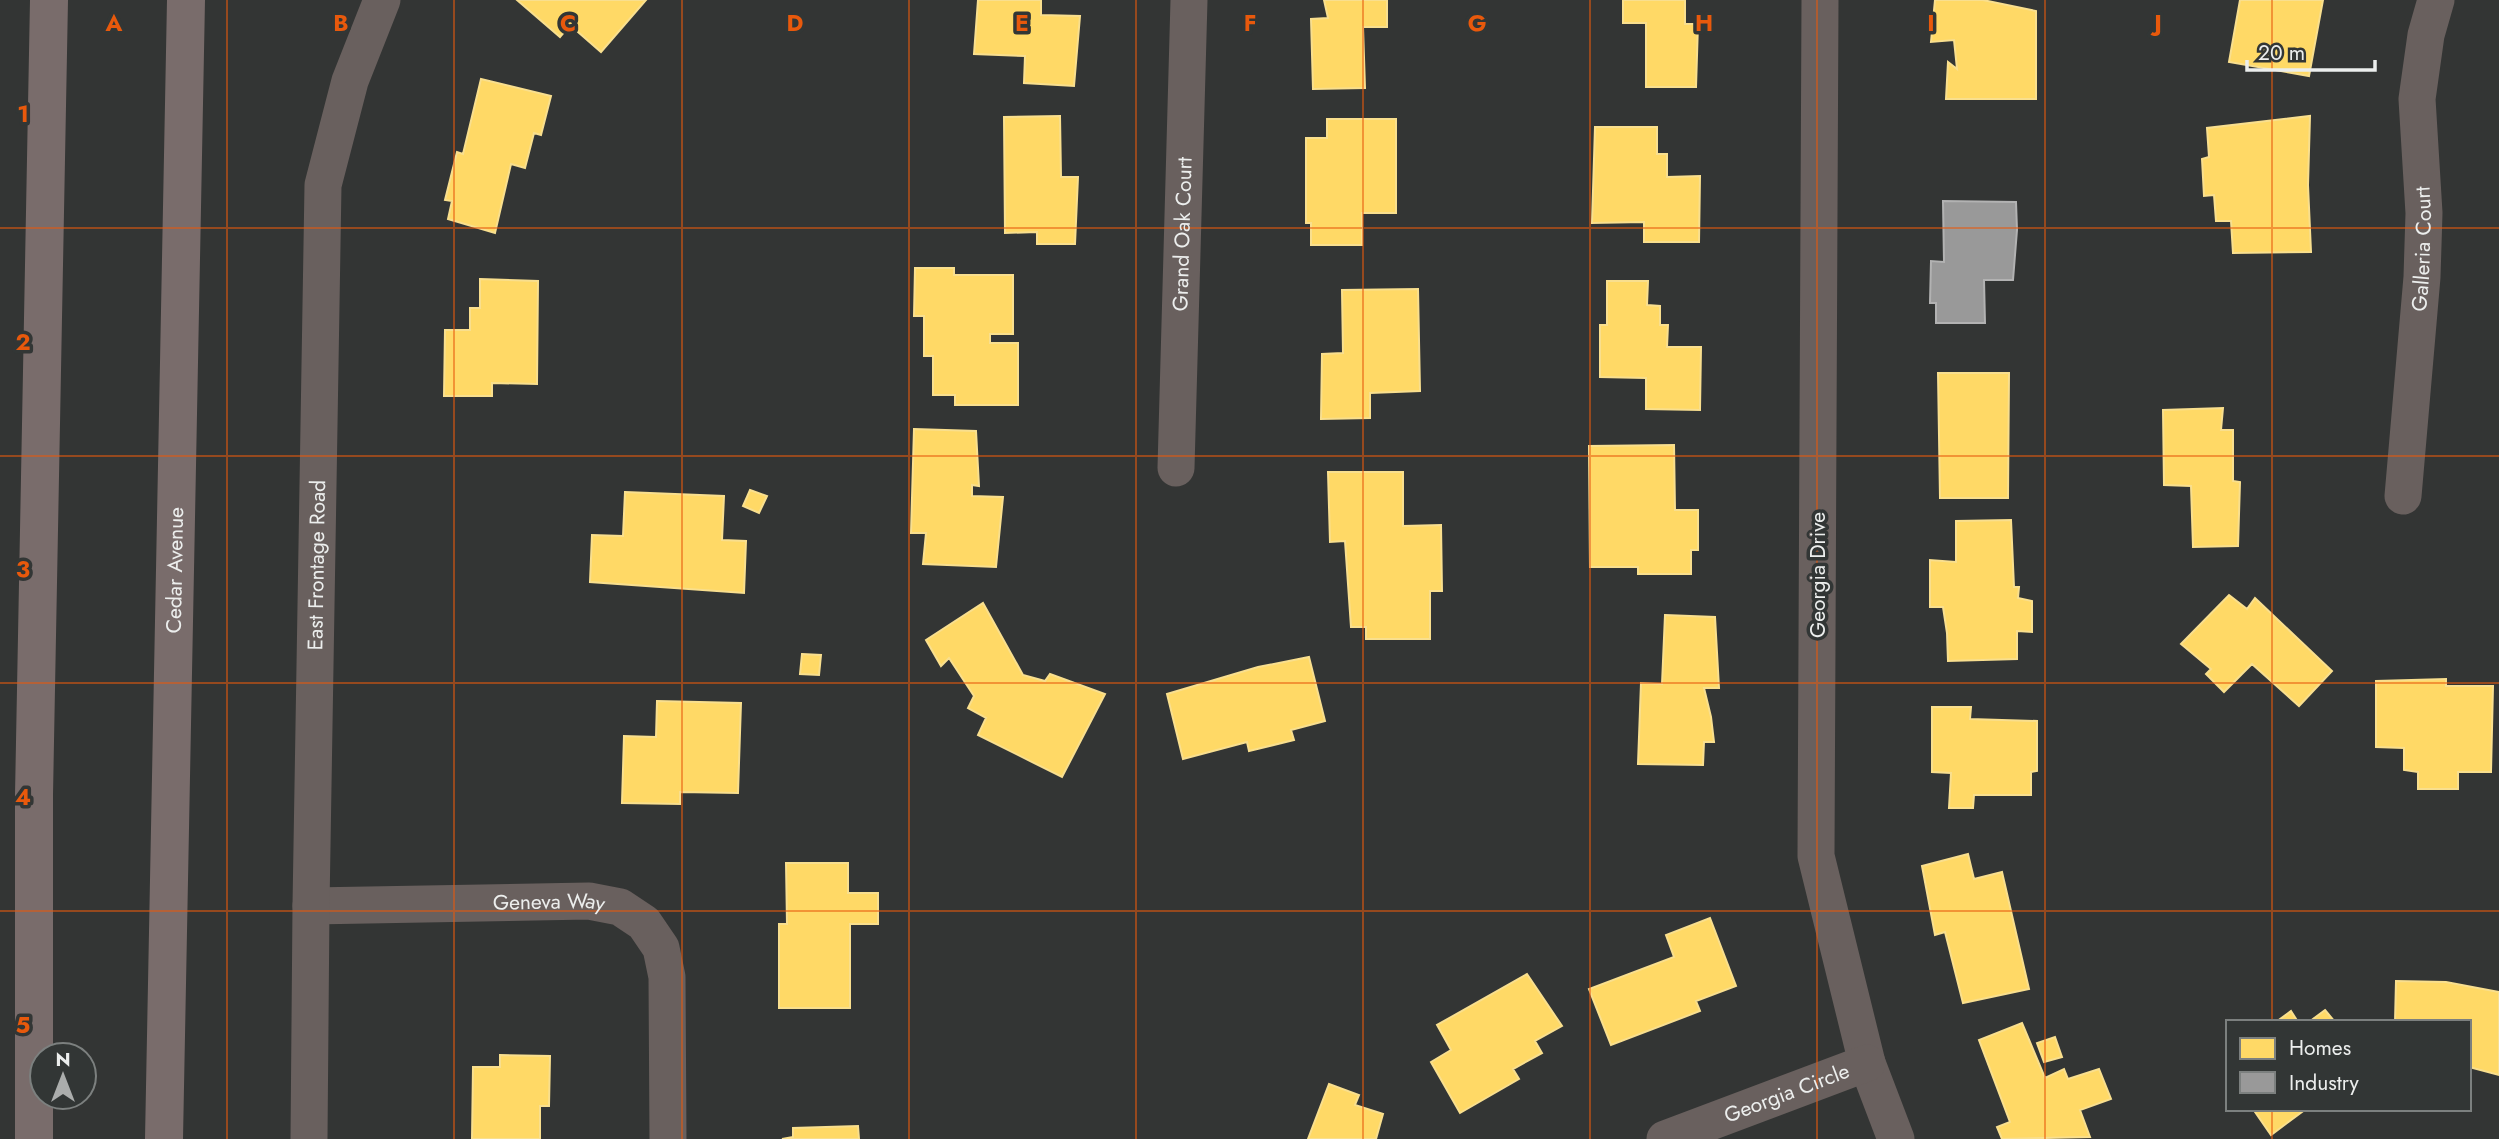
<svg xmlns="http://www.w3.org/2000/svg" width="2499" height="1139" font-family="Jost,sans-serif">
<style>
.homes{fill:#ffd966;stroke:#f9df8e;stroke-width:2}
.industry{fill:#999;stroke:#b2b2b2;stroke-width:2}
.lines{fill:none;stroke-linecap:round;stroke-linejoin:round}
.minor{stroke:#69605e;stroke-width:37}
.motorway{stroke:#796c6b;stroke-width:38}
.grid{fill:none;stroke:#e8590c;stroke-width:2;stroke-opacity:0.55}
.labels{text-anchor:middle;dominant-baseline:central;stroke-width:7;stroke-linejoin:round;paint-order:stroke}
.street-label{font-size:21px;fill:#eceeed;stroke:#323635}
.grid-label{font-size:23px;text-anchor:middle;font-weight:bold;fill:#e8590c;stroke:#323635;stroke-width:7;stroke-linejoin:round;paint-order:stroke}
</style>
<rect width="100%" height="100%" fill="#333534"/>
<!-- homes -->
<path class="homes" d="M517 0H646L601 52 570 25 560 37Z
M978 0H1041V15L1080 16 1074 86 1024 83 1025 56 974 54Z
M1324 0H1387V27H1363L1365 88 1313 89 1311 19 1328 18Z
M1623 0H1685V24H1698L1696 87H1646V23H1623Z
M1935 0H1983L2036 11V99H1946L1948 62 1957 69 1954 40 1931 42Z
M2240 0H2323L2309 76 2229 62Z
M481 79 551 96 541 135 534 133 525 168 511 164 495 233 448 219 452 201 445 200 457 152 463 154Z
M1060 116 1061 177H1078L1075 244H1037V232L1005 233 1004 117Z
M2310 116 2308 185 2311 252 2233 253 2231 221H2216L2214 195 2204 196 2202 159 2209 157 2207 128Z
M1327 119H1396V213H1362V245H1311V223H1306V138H1327Z
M1595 127H1657V154H1667V177L1700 176 1699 242H1644V222L1592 223Z
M915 268H954V275H1013V334H990V343H1018V405H955V395H933V356H924V316H914Z
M480 279 538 281 537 384 492 383V396H444L445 330H470V308H480Z
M1607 281H1648L1647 305 1660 306V325H1668L1667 347H1701L1700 410 1646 409V378L1600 377V325H1607Z
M1418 289 1420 391 1370 393V418L1321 419 1322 354 1343 353 1342 290Z
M1938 373H2009L2008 498H1940Z
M2223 408 2221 430H2233V481L2240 482 2238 546 2193 547 2191 486 2164 485 2163 410Z
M914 429 976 431 979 486 972 485V496L1003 497 996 567 923 564 926 533H911Z
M1674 445 1675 510H1698V550H1691V574H1638V567H1590L1589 446Z
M1328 472H1403V526L1441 525 1442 591H1430V639H1366V627H1351L1345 541 1330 542Z
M750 490 767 496 759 513 743 506Z
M625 492 724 496 722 540 746 541 744 593 590 582 592 535 623 536Z
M2011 520 2014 587H2019L2018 598 2032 601V632L2017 631V659L1948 661 1947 633 1943 607H1930V560L1956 562V521Z
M2229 595 2247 609 2255 598 2332 671 2299 706 2252 664 2224 692 2206 674 2211 669 2181 644Z
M983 603 1023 675 1045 681 1050 674 1105 694 1062 777 978 735 986 718 968 708 974 696 949 658 941 666 926 640Z
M1665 615 1715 617 1719 688H1704L1711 717 1714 742H1704L1703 765 1638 764 1641 683 1662 684Z
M802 654 821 655 819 675 800 674Z
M1309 657 1325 721 1291 730 1294 740 1249 751 1247 742 1183 759 1167 694 1258 667Z
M2446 679V686H2493L2491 772H2458V789H2418V772L2404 770V748L2376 747V681Z
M657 701 741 703 738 793 680 792V804L622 803 624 736 656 737Z
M1932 707H1971L1970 719 2037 721V771L2031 772V795H1974L1973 808H1949L1951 773 1932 772Z
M1968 854 1974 879 2002 872 2029 989 1963 1003 1945 932 1935 935 1922 866Z
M786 863H848V893H878V924H850V1008H779V924H787Z
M1710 918 1736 986 1696 1001 1700 1011 1611 1045 1589 989 1674 957 1666 935Z
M1527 974 1562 1026 1535 1041 1542 1053 1513 1069 1519 1079 1460 1113 1431 1062 1451 1050 1437 1025Z
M2396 981 2446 982 2499 992V1075L2469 1067V1022H2395Z
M2325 1010 2335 1022H2309Z
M2291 1011 2298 1022H2276Z
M2022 1023 2045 1078 2064 1069 2068 1079 2099 1069 2111 1099 2080 1110 2090 1137 2002 1139 1997 1127 2010 1122 1979 1040Z
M2055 1037 2062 1057 2044 1062 2037 1043Z
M500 1055 550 1056 549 1106H540V1139H472L473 1067H500Z
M1329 1084 1359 1095 1355 1105 1383 1114 1376 1139H1308Z
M2253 1109H2306L2271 1135Z
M858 1126 859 1139H782L793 1137V1128Z"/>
<!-- industry -->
<path class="industry" d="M1943 201 2016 202 2017 230 2013 280H1984L1985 323H1936V303H1930L1931 261 1944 262Z"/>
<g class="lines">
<!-- minor -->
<g class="minor">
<path d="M1820 0 1816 856 1867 1063 1896 1139"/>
<path id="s1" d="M1176 468 1189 0"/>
<path id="s2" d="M2403 496 2422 277 2424 213 2417 99 2426 35 2436 0"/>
<path id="s3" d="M311 906 589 901 620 907 644 923 661 948 667 977 668 1139"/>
<path id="s4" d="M309 1139 311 906 323 185 350 81 382 0"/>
<path id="s5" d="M1665 1139 1867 1063"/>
</g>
<!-- motorway -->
<g class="motorway">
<path d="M34 1139V795L49 0"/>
<path id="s6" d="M164 1139 186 0"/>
</g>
</g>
<!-- grid -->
<path class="grid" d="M227 0V1139M454 0V1139M682 0V1139M909 0V1139M1136 0V1139M1363 0V1139M1590 0V1139M1817 0V1139M2045 0V1139M2272 0V1022M0 228H2499M0 456H2499M0 683H2499M0 911H2499M2272 1109V1139"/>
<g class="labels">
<!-- street labels -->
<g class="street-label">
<text stroke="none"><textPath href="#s1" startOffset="234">Grand Oak Court</textPath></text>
<text stroke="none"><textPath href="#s2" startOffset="248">Galleria Court</textPath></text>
<text stroke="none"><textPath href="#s4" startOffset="574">East Frontage Road</textPath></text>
<text stroke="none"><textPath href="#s6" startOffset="569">Cedar Avenue</textPath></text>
<text transform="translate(1818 575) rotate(-90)">Georgia Drive</text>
<text stroke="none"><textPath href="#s3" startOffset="238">Geneva Way</textPath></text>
<text stroke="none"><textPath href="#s5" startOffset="130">Georgia Circle</textPath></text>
</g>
</g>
<g class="grid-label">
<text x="114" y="31">A</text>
<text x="341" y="31">B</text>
<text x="568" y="31">C</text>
<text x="795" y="31">D</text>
<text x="1022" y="31">E</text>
<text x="1250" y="31">F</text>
<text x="1477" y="31">G</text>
<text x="1704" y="31">H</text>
<text x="1931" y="31">I</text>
<text x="2158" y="31">J</text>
<text x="23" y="122">1</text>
<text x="23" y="350">2</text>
<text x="23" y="577">3</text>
<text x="23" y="805">4</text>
<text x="23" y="1033">5</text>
</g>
<!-- legend -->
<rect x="2226" y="1020" width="245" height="91" fill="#323635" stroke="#7c807f" stroke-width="2"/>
<rect x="2240" y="1038" width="35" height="21" fill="#ffd966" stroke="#7c807f" stroke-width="2"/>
<text x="2289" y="1055" font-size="21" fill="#eceeed">Homes</text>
<rect x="2240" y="1072" width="35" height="21" fill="#999999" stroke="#7c807f" stroke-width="2"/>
<text x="2289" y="1090" font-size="21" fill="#eceeed">Industry</text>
<!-- north arrow -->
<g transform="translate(63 1076)"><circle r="33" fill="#323635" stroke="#7c807f" stroke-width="2"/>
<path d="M0-5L12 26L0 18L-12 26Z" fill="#abadac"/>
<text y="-10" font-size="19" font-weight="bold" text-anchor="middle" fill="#eceeed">N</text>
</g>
<!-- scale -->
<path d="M2247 60v10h128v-10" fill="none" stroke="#eceeed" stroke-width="3.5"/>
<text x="2258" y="60" font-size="21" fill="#eceeed" stroke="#323635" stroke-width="5" paint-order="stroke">20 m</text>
</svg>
